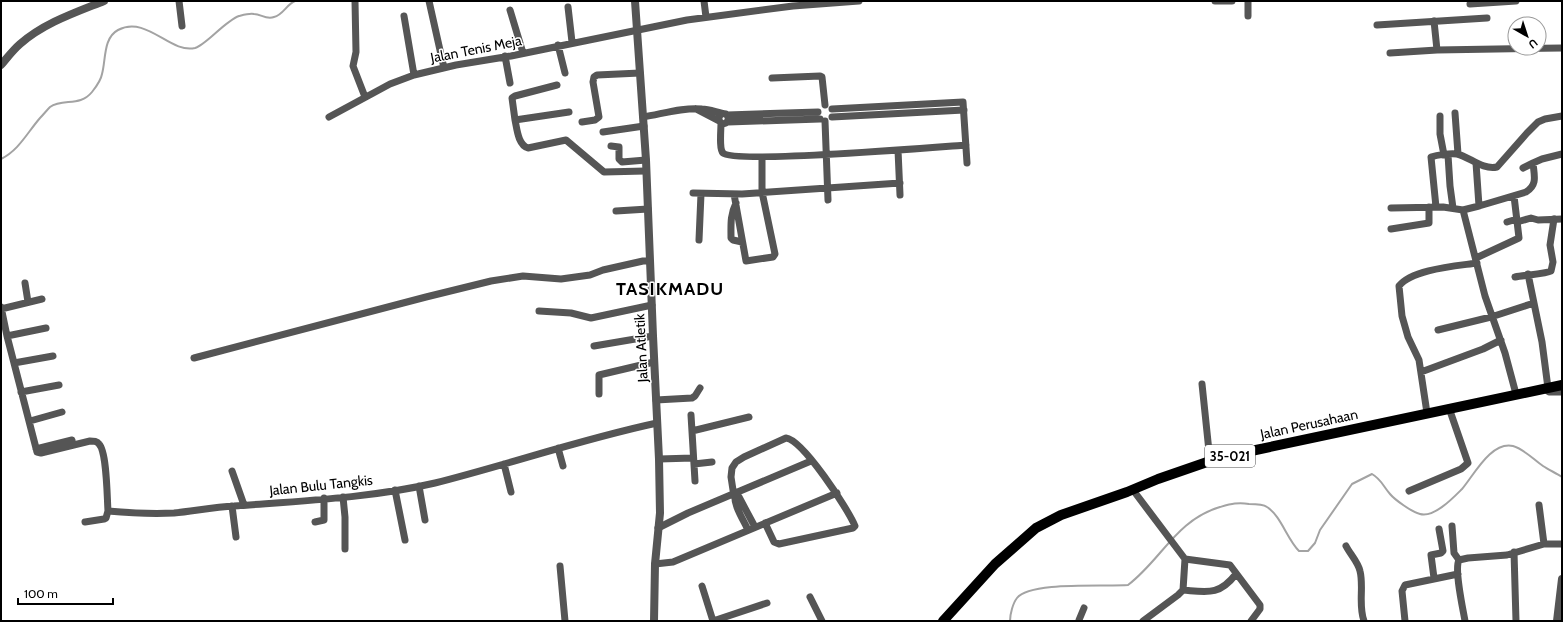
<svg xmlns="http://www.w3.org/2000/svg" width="1563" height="622" font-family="Cabin,sans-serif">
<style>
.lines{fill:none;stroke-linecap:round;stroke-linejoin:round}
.stream{stroke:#a3a3a3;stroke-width:2}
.minor{stroke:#555;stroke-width:7}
.tertiary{stroke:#555;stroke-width:8}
.primary{stroke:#000;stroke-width:10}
.labels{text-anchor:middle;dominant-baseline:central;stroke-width:3;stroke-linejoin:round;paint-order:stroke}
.shield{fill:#fff;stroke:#4c4c4c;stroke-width:1}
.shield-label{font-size:13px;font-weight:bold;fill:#000}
.street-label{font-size:14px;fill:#000;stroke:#fff}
.district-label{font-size:18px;font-weight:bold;letter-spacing:1px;fill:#000;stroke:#fff}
</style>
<rect width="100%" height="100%" fill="#fff"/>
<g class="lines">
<!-- stream -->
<path class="stream" d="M1 159C19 150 27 133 40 118 43 115 47 110 50 107 63 98 80 107 92 92 96 87 101 80 102 74 106 60 103 38 118 30 147 15 170 54 195 48 206 45 225 21 239 16 243 15 250 13 254 14 261 14 266 20 274 17 283 15 287 4 295 1
M1010 621C1010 614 1013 603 1017 598 1030 581 1106 587 1128 585 1162 559 1176 520 1220 507 1231 504 1238 502 1249 504 1254 504 1263 504 1267 507 1281 516 1287 539 1299 551H1308L1315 543 1320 530 1352 484 1372 474C1381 479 1383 486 1390 494 1395 500 1412 512 1420 514 1434 518 1453 498 1462 489 1474 475 1491 441 1513 446 1524 449 1534 460 1543 466 1549 470 1556 473 1562 477"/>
<!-- minor -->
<path class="minor" d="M179 1 182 26
M355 1 356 52 353 66 365 97
M429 1 444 68
M704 1 706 17
M1215 1H1232
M1470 4 1516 1
M568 7 572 42
M510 10 523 53
M404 16 414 75
M1248 16V1
M1434 21 1437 50
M1377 25 1487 18
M558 45 565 73
M1390 53 1437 50 1562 48
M505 56 510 83
M772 78 820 76 822 77 825 105
M696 109 719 121
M832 109 963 102 967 163
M569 112 515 120C517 129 518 145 528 148L566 140 604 172 645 171
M1455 113 1458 154
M727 115 818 112
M1440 116V134L1444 155
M329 117 390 84 414 75 456 65 511 56 687 20 793 6 859 1
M643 117C662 114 683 107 702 109 710 109 718 113 726 114L729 119 726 123 723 124 719 121V117L721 114
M832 117 964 110
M515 120 512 98 515 96 557 85
M825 121 828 200
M582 122 595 120 599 117 593 82 594 77 597 75 640 73
M728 122 820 119
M721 123C721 130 719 149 723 153 734 164 938 147 966 145
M603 132 644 126
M611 146 619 147V159L622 162 646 160
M898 150 900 195
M1448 155 1450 186 1453 208
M1476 163 1479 206
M1523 168 1533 163
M693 193 742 194 900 183
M734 194 746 261 773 257 775 254 762 192V157
M736 203C730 215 731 225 731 238L733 240 742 242
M1436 207 1431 157C1437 155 1450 153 1457 154 1470 157 1482 170 1497 167L1527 133 1538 122 1545 119 1562 116
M1391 208 1443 207 1463 210
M616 211 648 209
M1507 222 1517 219
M1517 222 1531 218 1538 220 1562 219
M1391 229 1429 223V207
M699 240 701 194
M1476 258 1519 238 1514 196
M1528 274 1542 342 1548 388
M1515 277C1524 275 1546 274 1551 271L1553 262 1550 245 1554 219
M25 283 28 302
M1 307 7 336 37 452 41 453 90 441C94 441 97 441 99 444 107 452 107 498 108 511 130 513 152 514 174 513 194 511 214 507 234 506 300 501 371 498 435 483 510 464 582 439 657 423
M1 309 42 299
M539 311 571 313 591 318 652 305
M1438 330 1491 317 1534 303
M7 336 46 328
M594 346 653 336
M194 358 426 297 491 281 523 276 561 279 590 275 603 270 643 261H650
M14 363 53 356
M1421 372 1483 349 1501 340
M1202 384 1210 461
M1545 389 1549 392H1562
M21 392 59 385
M599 394V375L654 362
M1516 394 1505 353 1485 296 1463 210 1479 206 1526 192C1538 185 1534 175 1533 163L1542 159 1562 154
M656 400 692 398 695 396 700 388
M1427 413 1419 360 1408 337 1402 316 1399 286C1412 269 1457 266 1477 263
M691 415 695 481
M30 421 62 412
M692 431 749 417
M558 448 563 466
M36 449 72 440
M659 459 693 458
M504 464 511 492
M694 464 712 462
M232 471 244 505
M419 486 425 520
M395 490 405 540
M1133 490 1185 559 1183 590 1178 595 1143 621
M1409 491 1461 469 1468 463 1449 408
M735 493C733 505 743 519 748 530
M343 497 345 517V549
M1539 505 1544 544
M232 506 236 537
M85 522 104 519 106 518 108 511
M315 522 324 520V498
M1452 526 1454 553 1459 560
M755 527 739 497 733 490 731 477 732 468 736 462 744 457 786 438C803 440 848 509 855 526L853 528 779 544 774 542 765 523
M658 528 688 513 811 461
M1346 546C1350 554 1358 562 1360 571 1364 587 1358 605 1364 621
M1514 552 1516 621
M1185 559 1230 565 1260 605V609L1251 621
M655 564 673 562 837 493
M560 566 565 621
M1434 578 1431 555 1441 553 1443 551 1439 529
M702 586 713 621
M1183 590C1207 592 1219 596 1236 574
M810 597 822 621
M713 621 767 603
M1079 621V620L1084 608
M1405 621 1402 591 1405 585 1458 574
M1465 621C1463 609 1454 569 1459 560L1468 558 1507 555 1544 544H1562"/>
<!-- tertiary -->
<path class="tertiary" d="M635 1 646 160 653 336 659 459 660 513 655 564 654 621
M1 65C7 58 13 50 20 44 44 23 74 13 104 1
M1557 621 1562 579"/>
<!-- primary -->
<path class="primary" d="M943 621 995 564 1036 528 1061 515 1127 492 1158 479 1210 461 1251 451 1562 385"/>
</g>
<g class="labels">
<!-- shield labels -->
<rect class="shield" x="1205" y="445" width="50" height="22" rx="3"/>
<g class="shield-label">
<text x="1230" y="456">35-021</text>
</g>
<!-- street labels -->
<g class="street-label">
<text transform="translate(476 49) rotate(-11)">Jalan Tenis Meja</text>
<text transform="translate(641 348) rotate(-93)">Jalan Atletik</text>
<text transform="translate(1309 424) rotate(-12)">Jalan Perusahaan</text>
<text transform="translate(321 485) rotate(-6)">Jalan Bulu Tangkis</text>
</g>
<!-- district labels -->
<g class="district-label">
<text x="670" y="289">TASIKMADU</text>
</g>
</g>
<!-- border -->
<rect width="1563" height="622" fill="none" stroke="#000000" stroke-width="4"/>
<!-- north arrow -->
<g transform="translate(1527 36) rotate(141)"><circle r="19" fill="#ffffff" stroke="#999999"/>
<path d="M0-3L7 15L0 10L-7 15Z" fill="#000000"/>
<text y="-6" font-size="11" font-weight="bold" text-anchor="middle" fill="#000000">U</text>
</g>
<!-- scale -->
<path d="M18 598v6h95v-6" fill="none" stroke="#000000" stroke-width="2"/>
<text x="24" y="598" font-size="12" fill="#000000" stroke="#ffffff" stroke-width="3" paint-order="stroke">100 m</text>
</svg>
